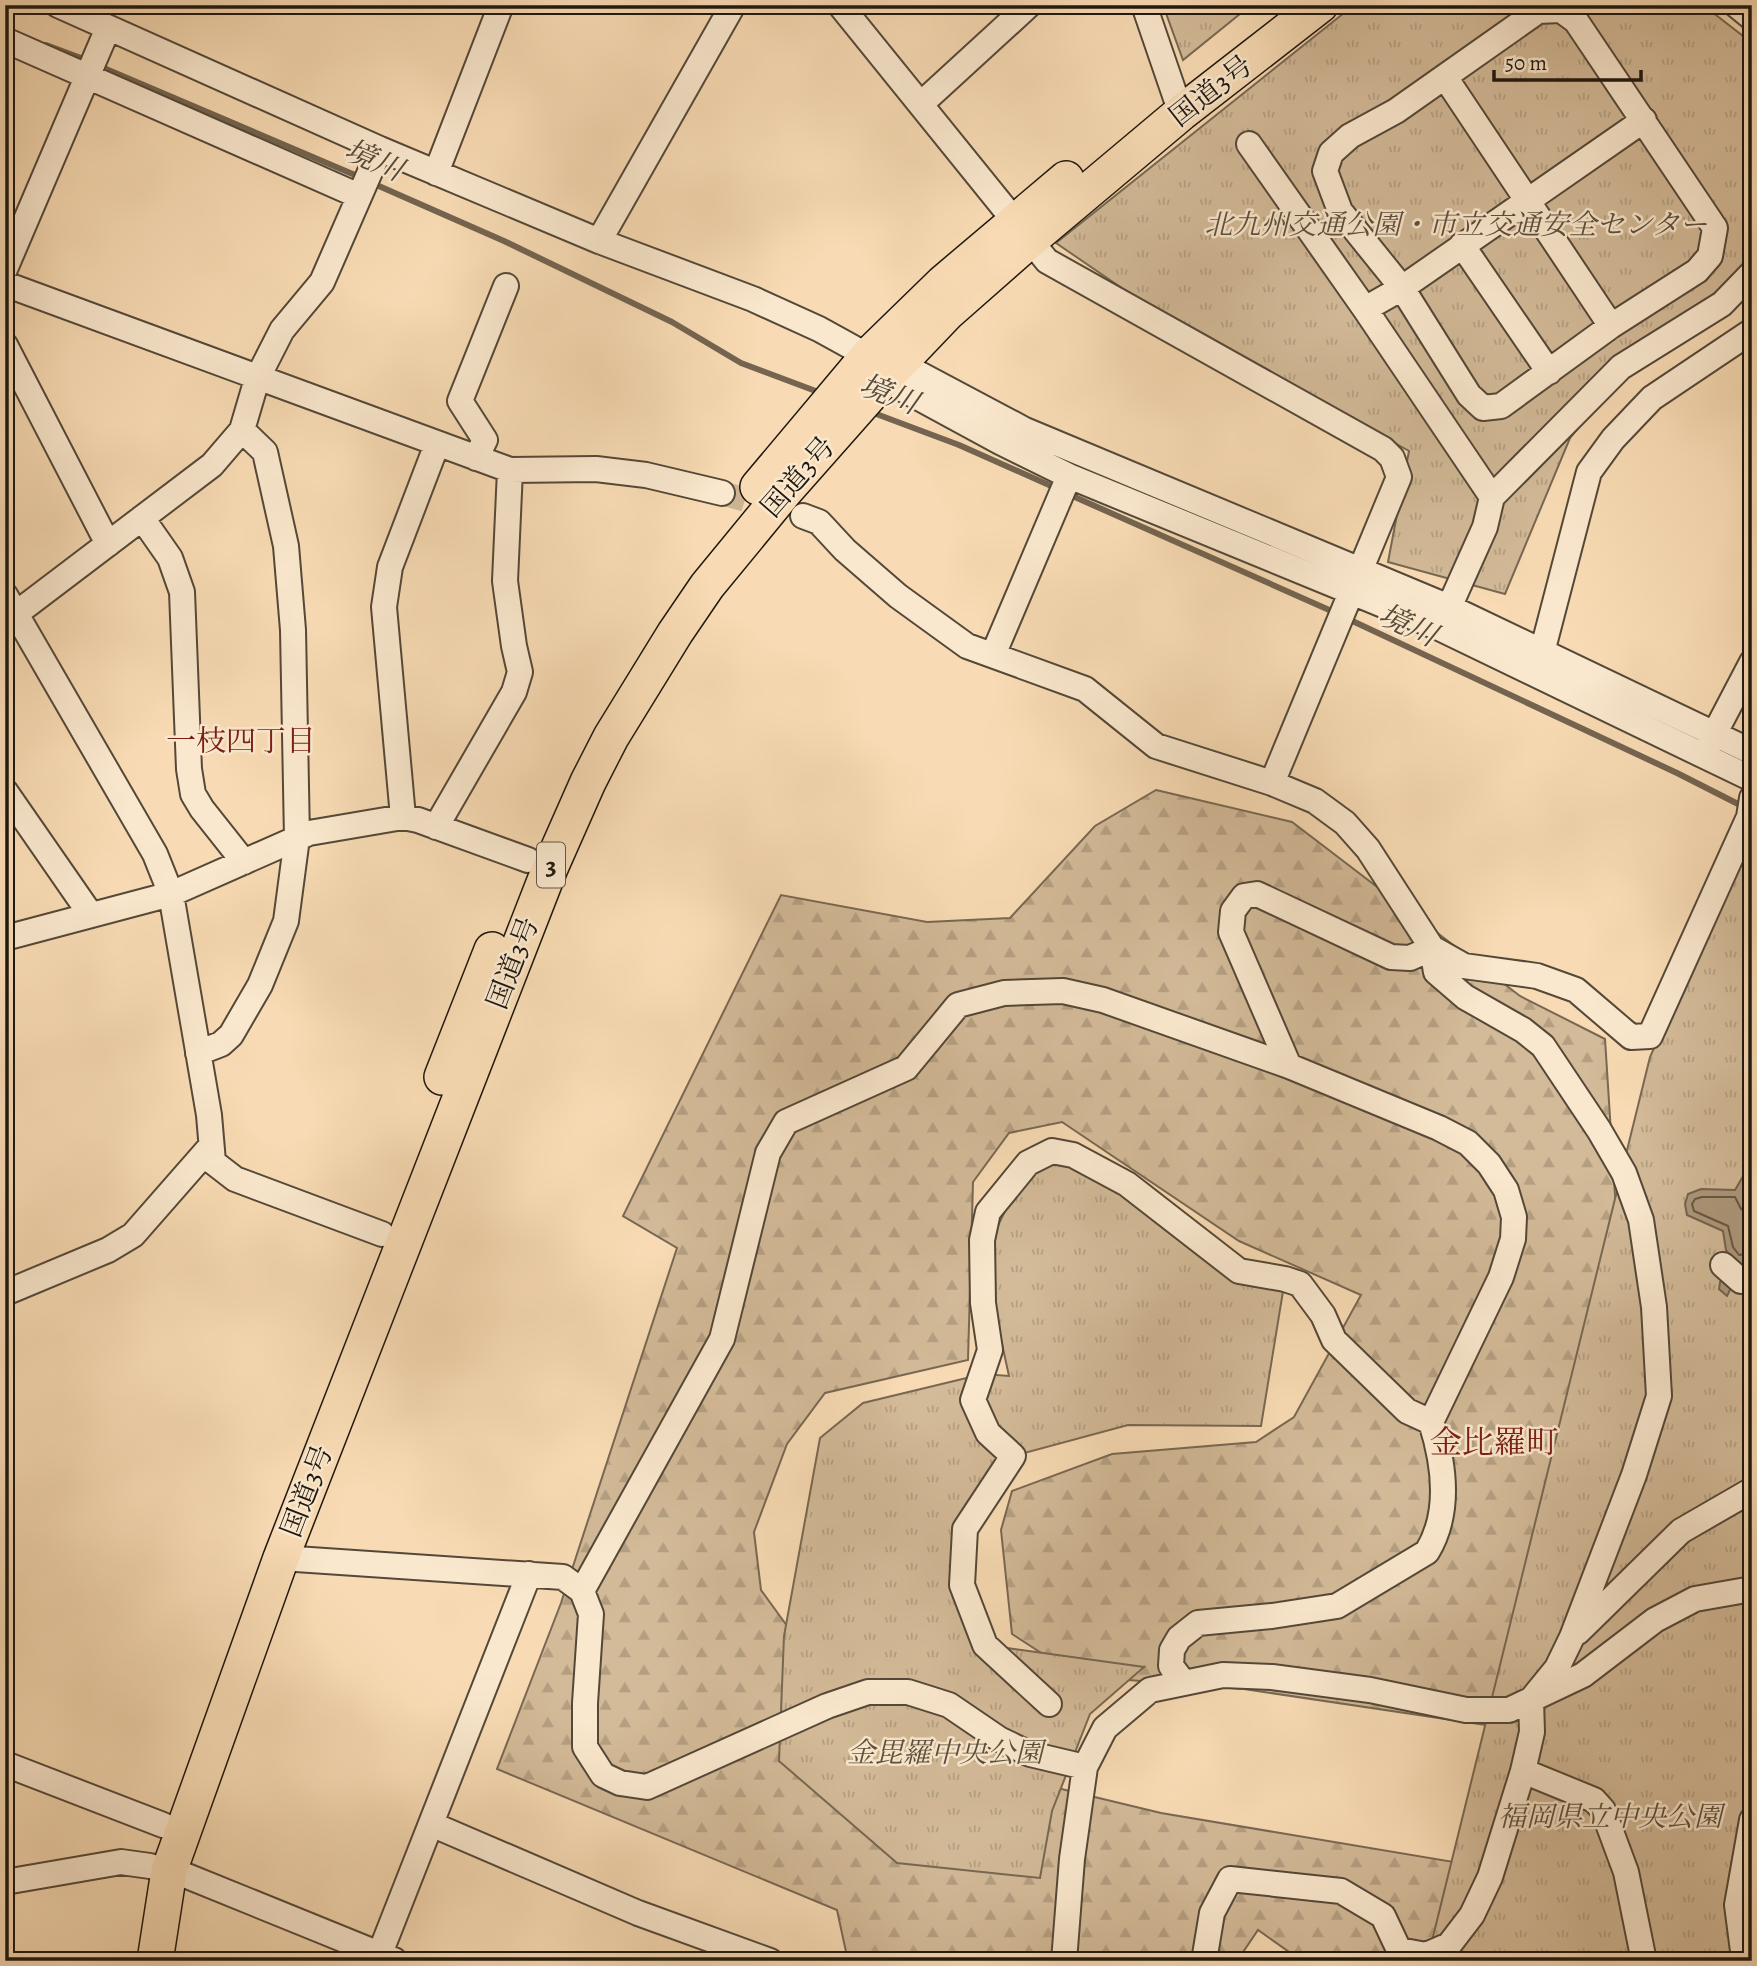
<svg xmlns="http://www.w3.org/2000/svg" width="1757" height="1966" font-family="Alegreya,'Noto Serif JP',serif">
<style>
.forest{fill:url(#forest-firs);stroke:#786853;stroke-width:2;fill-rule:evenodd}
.park{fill:url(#park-tufts);stroke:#786853;stroke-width:2}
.water{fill:#ae987c;stroke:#746450;stroke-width:2}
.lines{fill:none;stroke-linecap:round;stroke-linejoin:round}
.shore{stroke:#665845;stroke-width:2}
.stream{stroke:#746450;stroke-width:6}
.minor-tunnel{stroke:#ccb493;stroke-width:24;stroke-dasharray:24 12;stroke-linecap:butt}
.minor-casing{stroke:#544838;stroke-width:28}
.highway-casing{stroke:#1e170e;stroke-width:38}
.minor{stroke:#fae8ce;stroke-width:24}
.highway{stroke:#f8dbb4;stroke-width:35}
.labels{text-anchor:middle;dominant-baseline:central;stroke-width:5;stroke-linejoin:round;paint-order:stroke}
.shield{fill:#fae8ce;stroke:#605648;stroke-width:2}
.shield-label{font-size:26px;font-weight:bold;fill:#1e170e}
.street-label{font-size:28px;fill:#1e170e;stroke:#fae8ce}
.park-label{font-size:28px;font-style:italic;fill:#5d503e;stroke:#fae8ce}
.water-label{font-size:30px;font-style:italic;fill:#584b3a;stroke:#fae8ce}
.neighbourhood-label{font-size:30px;fill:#7a1f14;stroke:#fae8ce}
.quarter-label{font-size:32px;fill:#7a1f14;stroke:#fae8ce}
</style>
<defs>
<pattern id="forest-firs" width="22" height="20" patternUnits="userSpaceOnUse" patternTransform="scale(1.75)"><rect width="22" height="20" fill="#d3ba98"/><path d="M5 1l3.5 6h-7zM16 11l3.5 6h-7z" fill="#b59f82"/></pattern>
<pattern id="park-tufts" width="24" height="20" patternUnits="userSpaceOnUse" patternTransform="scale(1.75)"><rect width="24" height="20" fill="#d3ba98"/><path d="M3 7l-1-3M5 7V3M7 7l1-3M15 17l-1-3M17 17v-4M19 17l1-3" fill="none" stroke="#b59f82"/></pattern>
</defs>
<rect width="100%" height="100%" fill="#f8dbb4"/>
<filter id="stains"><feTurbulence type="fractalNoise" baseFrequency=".00286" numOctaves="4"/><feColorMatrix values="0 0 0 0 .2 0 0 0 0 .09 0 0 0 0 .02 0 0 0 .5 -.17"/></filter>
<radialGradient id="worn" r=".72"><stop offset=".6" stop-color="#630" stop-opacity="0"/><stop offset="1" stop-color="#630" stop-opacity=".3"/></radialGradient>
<!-- forest -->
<path class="forest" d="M1156 790 1292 822 1520 996 1605 1039 1622 1305 1752 1961H1302L1258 1930 1237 1961H848L837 1910 497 1769 561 1603 677 1248 623 1216 781 895 927 922 1010 918 1095 826ZM1062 1122 1239 1241 1361 1295 1294 1417 1256 1442 1112 1454 1012 1491 1001 1530 1012 1634 1077 1676 1244 1689 1532 1732 1471 1865 1161 1813 1020 1779 814 1663 761 1590 754 1532 787 1444 825 1393 968 1360 973 1182 1009 1133Z"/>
<!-- park -->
<path class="park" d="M1163 5H1251L1183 60Z
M1354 5H1703L1752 43V290L1623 372 1570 438 1505 594 1388 562 1409 451 1148 306 1056 243Z
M1752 829V1961H1427L1650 1057Z
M1073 1155 1194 1236 1285 1279 1261 1426 1128 1425 1013 1456 965 1529 962 1585 985 1645 1144 1667 1090 1714 1052 1811 1040 1878 897 1863 779 1761 784 1636 820 1438 863 1403 983 1374 1009 1376 983 1257 1028 1163Z"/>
<!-- water -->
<path class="water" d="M1752 1161V1183L1745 1198 1746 1204 1752 1208V1259L1743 1263 1727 1296 1719 1289 1720 1282 1725 1279 1735 1263 1726 1250 1723 1231 1687 1215 1685 1204 1688 1194 1701 1189 1735 1190Z"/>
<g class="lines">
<!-- shore -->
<path class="shore" d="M1752 1213 1741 1209 1735 1197H1702L1695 1199 1692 1204 1694 1211 1728 1226 1733 1247 1739 1255 1752 1253"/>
<!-- stream -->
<path class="stream" d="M46 45 89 61
M99 66 362 178
M372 183 504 241 672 322 741 363 821 393
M871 412 959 445 1058 489
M1068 494 1336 613
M1346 618 1677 773 1744 807"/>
<!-- minor-tunnel -->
<path class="minor-tunnel" d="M722 493 779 510"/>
<!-- minor casing -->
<g class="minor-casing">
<path id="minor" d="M58 5 380 149 599 241 753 299 819 329 868 356 899 363 1025 430 1449 607 1752 752
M840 5 1047 261 1383 449 1392 458 1399 477 1272 783
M1144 5 1181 113
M1736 5 1752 18
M1561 10 1576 21 1715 228 1710 256 1697 271 1611 326 1501 406 1483 408 1469 395 1402 288 1340 211 1325 171 1331 153 1350 136 1396 111 1538 11Z
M5 40 359 196
M1445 77 1611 326
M921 104 1029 5
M1249 144 1365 309 1492 497 1485 527 1443 621
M436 173 501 5
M599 241 733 5
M1462 245 1549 372
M5 269 108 28
M5 284 510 470 596 469 646 475 722 493
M1365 309 1402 288 1644 120
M5 345 108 544
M875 366 884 379 1000 442 1069 476 1439 628 1752 779
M476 458 485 440 460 401 506 286
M1492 497 1621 367 1722 304 1752 273
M803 516 819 522 845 550 898 596 967 646 1085 689 1156 746 1272 783 1315 801 1345 823 1368 849 1432 948 1436 972 1465 997 1523 1030 1543 1046 1599 1130 1624 1173 1641 1220 1654 1307 1659 1396 1634 1475 1572 1637 1557 1668 1531 1700 1532 1732 1523 1771 1490 1877 1472 1915 1449 1945 1426 1955 1399 1950 1383 1916 1341 1891 1230 1879 1212 1913 1204 1961
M142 518 170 558 182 592 189 769 193 794 202 809 244 862
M5 595 155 854 171 894 209 1115 213 1162 235 1179 382 1234
M5 622 212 465 242 430 257 379 282 330 322 282 380 149
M993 655 1069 476
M1539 664 1589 472 1613 439 1652 398 1752 331
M1707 748 1752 662
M5 791 91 915
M403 817 384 607 390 567 437 444
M436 827 514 692 520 672 514 646 505 581 510 470
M5 938 171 894 309 833 403 817 418 820 528 860
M1432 948 1464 966 1537 976 1576 990 1631 1037 1650 1036 1749 817 1752 798
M198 1053 221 1044 231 1035 260 985 286 921 297 838 293 630 286 546 265 452 242 430
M1289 1066 1231 932 1233 911 1244 896 1257 894 1391 957 1410 958 1432 948
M1723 1265 1741 1281
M5 1293 108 1250 133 1235 211 1146
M281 1558 563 1577 582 1591 591 1614 585 1703V1747L603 1775 620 1783 647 1787 827 1706 868 1692H908L949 1705 999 1739 1030 1754 1085 1767
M582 1591 722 1339 768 1153 786 1122 906 1068 958 1005 1004 993 1063 991 1103 1000 1289 1066 1439 1128 1468 1143 1489 1164 1506 1190 1514 1217 1513 1239 1501 1277 1431 1422C1444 1463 1451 1513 1427 1552L1337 1606 1272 1616 1198 1623 1179 1638 1172 1650 1171 1666 1184 1683
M1578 1632 1681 1531 1752 1490
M1049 1704 985 1645 962 1585 965 1529 1013 1456 988 1433 973 1400 990 1350 983 1303 982 1240 988 1212 1028 1163 1052 1151 1073 1155 1127 1184 1239 1271 1285 1279 1300 1284 1323 1315 1334 1340 1407 1411 1431 1422
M5 1764 163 1825
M1523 1771 1594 1800 1603 1810 1626 1872 1644 1961
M431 1824 638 1913 770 1961
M5 1882 121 1862 150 1866 187 1876 394 1960
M377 1961 529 1574
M1064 1961 1072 1859 1085 1767 1105 1728 1150 1690 1223 1675 1272 1677 1370 1690 1466 1710H1509L1583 1675 1655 1620 1695 1599 1752 1589
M1747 1961 1743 1951 1737 1905 1752 1820"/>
</g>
<!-- highway casing -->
<g class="highway-casing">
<path id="highway" d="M758 487 868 356 943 283 1066 179
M442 1077 492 950
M155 1961 169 1871 281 1558 550 868 588 782 611 737 675 633 707 586 785 491 884 379 948 312 1031 239 1181 113 1320 5"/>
</g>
<!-- minor -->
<use href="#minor" class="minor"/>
<!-- highway -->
<use href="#highway" class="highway"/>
</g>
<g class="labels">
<!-- shield labels -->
<rect class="shield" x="537" y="842.5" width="28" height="45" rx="5"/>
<g class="shield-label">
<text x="551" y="865">3</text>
</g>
<!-- street labels -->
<g class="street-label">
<text transform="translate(1211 91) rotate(-38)">国道3号</text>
<text transform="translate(798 477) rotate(-49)">国道3号</text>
<text transform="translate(513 963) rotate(-69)">国道3号</text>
<text transform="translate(307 1491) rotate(-69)">国道3号</text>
</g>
<!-- park labels -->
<g class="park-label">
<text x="1456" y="225">北九州交通公園・市立交通安全センター</text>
<text x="945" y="1753">金毘羅中央公園</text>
<text x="1610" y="1817">福岡県立中央公園</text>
</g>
<!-- water labels -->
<g class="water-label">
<text transform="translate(374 160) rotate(23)">境川</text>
<text transform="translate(889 394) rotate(21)">境川</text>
<text transform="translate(1408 625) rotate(25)">境川</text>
</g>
<!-- neighbourhood labels -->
<g class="neighbourhood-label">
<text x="241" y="741">一枝四丁目</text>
</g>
<!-- quarter labels -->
<g class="quarter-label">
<text x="1494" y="1442">金比羅町</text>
</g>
</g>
<!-- margin -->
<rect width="1757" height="1966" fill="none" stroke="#f8dbb4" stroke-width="28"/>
<rect x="7" y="7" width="1743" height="1952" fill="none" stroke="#1e170e" stroke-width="3.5"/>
<rect x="14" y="14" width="1729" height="1938" fill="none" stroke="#1e170e" stroke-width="2"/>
<!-- scale -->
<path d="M1494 70v10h147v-10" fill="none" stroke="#1e170e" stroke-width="3.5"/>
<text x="1505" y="70" font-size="21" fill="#1e170e" stroke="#fae8ce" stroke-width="5" paint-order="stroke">50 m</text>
<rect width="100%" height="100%" filter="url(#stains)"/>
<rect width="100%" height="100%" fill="url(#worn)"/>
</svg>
